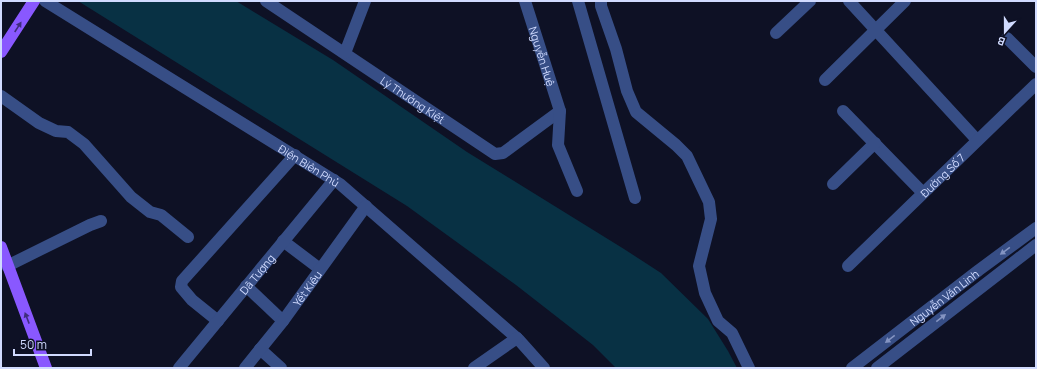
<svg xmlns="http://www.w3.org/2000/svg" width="1037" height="369" font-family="Manrope,sans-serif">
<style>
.water{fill:#083144}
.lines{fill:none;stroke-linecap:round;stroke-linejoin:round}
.minor{stroke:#374e86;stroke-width:12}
.major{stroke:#8958ff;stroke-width:12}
.oneway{fill:#3f2d7c}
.oneway2{fill:#8494c2}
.labels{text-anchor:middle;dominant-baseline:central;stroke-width:3;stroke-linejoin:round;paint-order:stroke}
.street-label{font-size:11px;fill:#d1dbff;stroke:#0e1125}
</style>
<rect width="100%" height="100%" fill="#0e1125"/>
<!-- water -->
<path class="water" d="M78 1H236L333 60 467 152 624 249 661 273 708 319 728 351 737 368H616L593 345 516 285 407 206Z"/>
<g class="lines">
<!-- minor -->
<g class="minor">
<path id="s1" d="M45 1 340 184 519 340 544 368"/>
<path id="s2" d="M266 1 495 154 503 153 560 111"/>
<path id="s3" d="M525 1 560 111 558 145 577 191"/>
<path d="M578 1 635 198"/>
<path d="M601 1V6L616 49 627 91 636 112 676 145 687 156 709 202 711 219 699 266 705 293 718 321 732 333 749 368"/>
<path d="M849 1 977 140"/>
<path d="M776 33 810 1"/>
<path d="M1007 38 1036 67"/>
<path d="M345 53 365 1"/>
<path d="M825 80 905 1"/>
<path d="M1 96 39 123 56 131 68 132 84 144 131 197 150 212 161 215 188 237"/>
<path d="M843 111 923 193"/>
<path d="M833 184 875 143"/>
<path d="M283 241 320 269"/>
<path d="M7 266 90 225 101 221"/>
<path id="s4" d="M848 266 1036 84"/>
<path d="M246 286 283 321"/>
<path d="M218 321 192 300 181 287 182 281 295 155"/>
<path d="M260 349 281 368"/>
<path id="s5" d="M179 368 334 180"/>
<path id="s6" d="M245 368 283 321 366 206"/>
<path d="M474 368 517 338"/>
<path id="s7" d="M852 368 979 270 1036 228"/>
<path d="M877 368 1036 245"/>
</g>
<!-- major -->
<path class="major" d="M1 52 34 1
M1 247 46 368"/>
</g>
<!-- one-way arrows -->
<defs><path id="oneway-solid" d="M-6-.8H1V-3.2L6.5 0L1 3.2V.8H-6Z"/></defs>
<g class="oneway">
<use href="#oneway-solid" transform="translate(18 27) rotate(-57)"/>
<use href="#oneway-solid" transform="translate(27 318) rotate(-111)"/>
</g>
<g class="oneway2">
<use href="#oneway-solid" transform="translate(1005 251) rotate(144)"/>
<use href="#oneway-solid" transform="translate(941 318) rotate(-38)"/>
<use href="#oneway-solid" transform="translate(890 339) rotate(142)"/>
</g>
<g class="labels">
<!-- street labels -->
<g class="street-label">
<text stroke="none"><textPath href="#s3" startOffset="58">Nguyễn Huệ</textPath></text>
<text stroke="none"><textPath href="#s2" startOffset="177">Lý Thường Kiệt</textPath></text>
<text stroke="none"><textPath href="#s1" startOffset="311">Điện Biên Phủ</textPath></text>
<text stroke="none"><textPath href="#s4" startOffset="131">Đường Số 7</textPath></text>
<text stroke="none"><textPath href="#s5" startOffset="122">Dã Tượng</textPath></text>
<text stroke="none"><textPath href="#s6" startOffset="101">Yết Kiêu</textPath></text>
<text stroke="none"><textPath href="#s7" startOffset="116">Nguyễn Văn Linh</textPath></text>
</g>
</g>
<!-- border -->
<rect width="1037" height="369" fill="none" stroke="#d1dbff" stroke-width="4"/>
<!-- north arrow -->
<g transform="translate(1005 32) rotate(201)" stroke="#0e1125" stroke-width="3" paint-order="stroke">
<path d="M0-3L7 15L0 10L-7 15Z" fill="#d1dbff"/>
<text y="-6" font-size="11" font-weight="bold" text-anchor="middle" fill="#d1dbff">B</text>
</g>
<!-- scale -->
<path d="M14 349v6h77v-6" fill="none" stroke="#d1dbff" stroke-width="2"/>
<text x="20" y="349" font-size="12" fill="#d1dbff" stroke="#0e1125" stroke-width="3" paint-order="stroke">50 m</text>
</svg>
